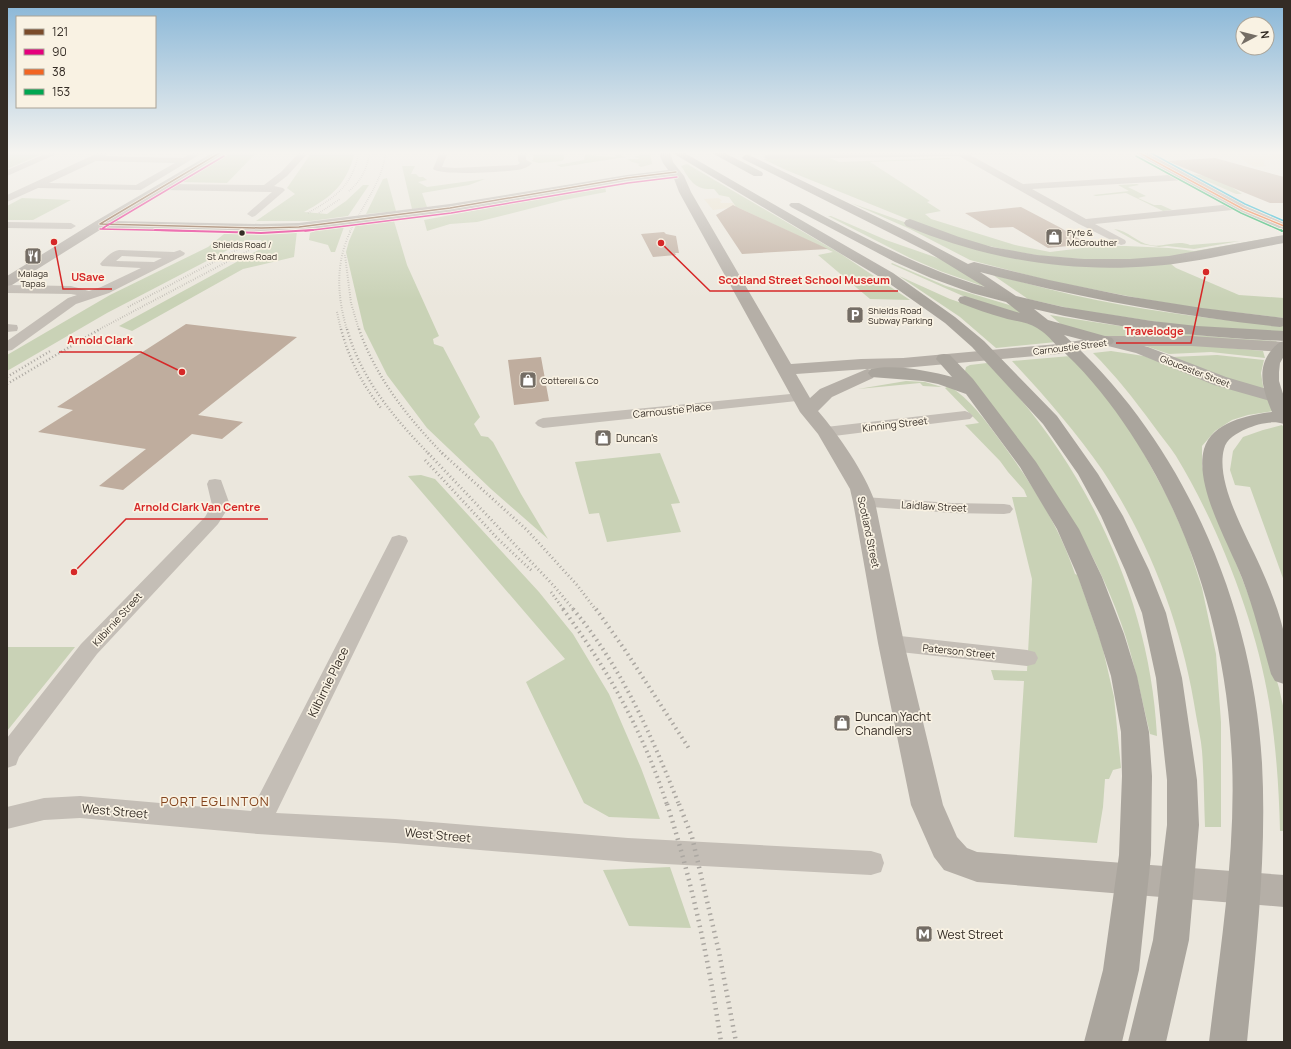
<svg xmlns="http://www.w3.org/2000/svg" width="1291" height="1049" font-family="Manrope,sans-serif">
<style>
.green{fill:#c9d2b6}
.plaza{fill:#eae1cc}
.building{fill:#bfad9e}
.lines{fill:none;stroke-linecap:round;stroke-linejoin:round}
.street{fill:#c4beb6;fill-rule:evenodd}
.secondary{fill:#b5afa7;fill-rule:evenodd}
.primary{fill:#b2ada6;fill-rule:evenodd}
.highway{fill:#aaa59d;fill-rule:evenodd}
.rail-far5{stroke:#aba7a1;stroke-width:1.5;stroke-dasharray:0.5 1.5;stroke-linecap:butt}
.rail-far4{stroke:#aba7a1;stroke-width:2;stroke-dasharray:0.5 2;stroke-linecap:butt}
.rail-far3{stroke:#aba7a1;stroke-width:2.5;stroke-dasharray:1 2.5;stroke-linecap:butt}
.rail-far2{stroke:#aba7a1;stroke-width:3;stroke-dasharray:1 3;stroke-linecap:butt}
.rail-far1{stroke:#aba7a1;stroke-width:4;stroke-dasharray:1.5 4;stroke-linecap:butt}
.rail{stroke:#aba7a1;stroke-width:4.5;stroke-dasharray:1.5 4.5;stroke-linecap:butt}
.bus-1-casing{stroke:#f9f2e3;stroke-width:3}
.bus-2-far1-casing{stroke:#f9f2e3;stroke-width:3}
.bus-2-casing{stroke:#f9f2e3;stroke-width:4}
.bus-3-casing{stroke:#f9f2e3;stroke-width:3}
.bus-4-far1-casing{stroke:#f9f2e3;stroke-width:3}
.bus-4-casing{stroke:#f9f2e3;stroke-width:4}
.bus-5-casing{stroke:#f9f2e3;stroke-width:3}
.bus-1{stroke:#7a4b2a;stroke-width:1.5}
.bus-2-far1{stroke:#e5007d;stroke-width:1.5}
.bus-2{stroke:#e5007d;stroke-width:2}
.bus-3{stroke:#f26522;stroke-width:1.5}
.bus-4-far1{stroke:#00a651;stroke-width:1.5}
.bus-4{stroke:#00a651;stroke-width:2}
.bus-5{stroke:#00a9ce;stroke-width:1.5}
.bus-dot{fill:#342c25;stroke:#f9f2e3;stroke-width:1.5}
.labels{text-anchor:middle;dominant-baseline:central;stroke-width:3.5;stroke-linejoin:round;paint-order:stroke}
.far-poi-label{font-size:9px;fill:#342c25;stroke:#f9f2e3;text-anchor:start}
.bus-label{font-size:9px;fill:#342c25;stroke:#f9f2e3}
.far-street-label{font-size:9px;fill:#342c25;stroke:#f9f2e3}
.street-label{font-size:10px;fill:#342c25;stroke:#f9f2e3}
.poi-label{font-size:10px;fill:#342c25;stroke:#f9f2e3;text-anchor:start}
.near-street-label{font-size:12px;fill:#342c25;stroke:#f9f2e3}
.near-poi-label{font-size:12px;fill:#342c25;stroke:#f9f2e3;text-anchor:start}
.near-neighbourhood-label{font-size:13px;letter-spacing:1px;fill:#84441d;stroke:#f9f2e3}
.leader{fill:none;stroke:#d62828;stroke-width:1.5}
.callout-dot{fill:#d62828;stroke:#f9f2e3;stroke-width:1.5}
.callout-label{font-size:11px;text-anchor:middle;font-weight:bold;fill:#d62828;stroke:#f9f2e3;stroke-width:3.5;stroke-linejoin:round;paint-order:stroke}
</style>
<rect width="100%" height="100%" fill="#ebe7dd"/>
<!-- green -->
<path class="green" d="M7 152H47L7 169Z
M233 152H257L227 183 182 182Z
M312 152H355C346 185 333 196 304 212L327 214 346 201 363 185H369L348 216 311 221H256L295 194 287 188Z
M538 152H564V159L562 161 539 163 531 161 533 160 534 153Z
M615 152H620L621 156 626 157 561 167 557 165 584 160 585 155 616 157Z
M638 152H650L652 164 641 167 638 165 640 164 632 162 627 159H640L633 156H639Z
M827 157 839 162 949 158 951 159 870 162 930 201 927 202 941 211 925 214 931 219 1015 245 1050 252 1099 246H1126L1169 248 1194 251 1280 236 1283 237 1162 258 1109 261 1042 256 1012 251 970 242 937 231 786 170 763 159Z
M687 164 841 254 910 300 870 299 818 255 833 252 739 208 736 207 729 197 719 195 714 189C694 190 691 181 681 166Z
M402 166H415L411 174H416L419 177H423L427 180 418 182 427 187 485 179 469 185 422 193 427 207 412 209Z
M1191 174C1212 175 1225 182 1242 194H1236Z
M387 178 396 211 366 214 383 179Z
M1137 184 1139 185 1128 187 1146 196 1138 198 1154 205H1161L1172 210 1163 211 1126 193 1096 196 1093 195 1129 191 1118 185Z
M605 186 606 192 564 200 477 222 450 224 427 231 424 220Z
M22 198 71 200 33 220H7V206Z
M851 203 907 223 1033 259 1171 264 1176 268 1239 295 1284 298V318L1197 308 1143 299 1050 281 970 260 910 229Z
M828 216H831L886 240 952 263 991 289 940 271 910 258Z
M394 221 407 265 439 336 433 339 434 344 443 347 480 417 474 424 481 436 488 437 493 442 521 494 548 539 491 489 427 428 387 375 364 329 346 252 349 241 356 225Z
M344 227 335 252H331L328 245 309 240 310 233 316 230Z
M1114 229C1128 230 1137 243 1150 245 1164 248 1177 239 1190 245L1240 241 1194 249 1167 246 1159 247 1141 244Z
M297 231 294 257 243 269 132 331 119 326 264 247 261 240H247L107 313 7 371V355L110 295 208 247 224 234Z
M892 263 946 286 1016 307 1028 317 963 296 891 264Z
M993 275C1020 281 1046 289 1073 295 1142 311 1214 319 1284 326V332L1185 326 1077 310 1028 299Z
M899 276 950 299 985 311 1038 326 1056 342 996 348 960 317Z
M1050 315C1125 328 1200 337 1277 341L1274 344 1111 339 1063 326Z
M1163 342 1263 351 1265 358 1211 352 1169 354 1140 344Z
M1111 351 1144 356 1267 398 1273 411 1248 415 1232 420 1215 431 1202 446V466L1209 494 1261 627 1279 688 1284 710V831H1280C1279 788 1276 745 1269 702 1256 622 1218 525 1176 456 1169 445 1160 435 1153 425 1134 399 1115 375 1093 353Z
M1217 355 1264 360 1261 373 1264 392 1171 357Z
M1070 356 1088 375 1130 428 1169 500 1187 541 1202 588 1216 654 1221 722V827H1205C1204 801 1204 776 1202 751 1201 739 1198 727 1196 715 1183 629 1151 544 1103 471 1076 432 1044 395 1012 361Z
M987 363C997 373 1007 383 1016 394 1097 488 1151 612 1157 736L1150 734C1141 697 1134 659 1121 623 1087 526 1027 451 965 371L966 367 970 365Z
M906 381 925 382 942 387 923 386 920 383 858 389Z
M949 386C970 399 985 420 999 439 1030 481 1059 525 1075 574L1078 575 1080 582 1102 645 1114 697 1121 768 1113 770 1109 779H1105L1103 807 1097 843 1014 837 1024 681 994 680 991 670 1027 671 1032 579 1012 497H1027L1024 490 1008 472 1000 461 965 425 979 423 945 388Z
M1282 425 1284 428V581L1250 487 1235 485 1230 470 1233 451 1243 437 1263 430Z
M660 453 680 503 671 504 681 532 607 542 599 513 589 514 575 462Z
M421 475 435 479 539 592 573 634 609 694 641 768 660 819 609 817 584 803 526 682 565 659 408 476Z
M7 647H75L7 731Z
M670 867 691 928 629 926 603 870Z"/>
<!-- plaza -->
<path class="plaza" d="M1284 153V158L1264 160V165L1267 166 1255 167 1247 163 1239 156H1269Z
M718 198 720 199 722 201H720L721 203H733L736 207 713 210 704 199Z"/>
<!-- building -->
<path class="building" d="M1215 158 1284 177V203H1270L1167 161Z
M733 205 739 208 828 249 742 254 716 215Z
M1021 207 1061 228 1088 244 1048 248 1013 227 990 228 965 213Z
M664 232 666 234 676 236 679 253H675L676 255 653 257 641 234Z
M186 324 297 337 198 415 243 422 222 439 192 434 123 490 99 486 146 449 38 432 73 410 57 407Z
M541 357 549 401 514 405 508 360Z"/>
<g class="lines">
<!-- street -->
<path class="street" d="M50 152H61L7 176V170Z
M100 152H111L105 156 183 158 194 152H204L141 190 38 188 7 202V195ZM96 161 175 163 136 185 49 183Z
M300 152H309L287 176 274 186 283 188 285 190 283 192 255 216 252 217 247 214 249 212 272 192 164 190 159 187 164 184 264 185 281 172Z
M440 152H448L442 167 455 168 517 165 520 163 518 161V152H526V160L532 163C530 166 525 168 522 169 510 172 440 176 433 169Z
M888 152H1020L1016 154 970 155 1023 184 1186 174 1190 177 1186 180 1032 189 1086 219 1232 204 1237 207 1232 210 1095 224 1125 240 1126 242 1125 244 1121 245 1079 224 959 156 767 159 763 157 767 155Z
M7 222 71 223 76 226 71 229 7 228Z
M119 250 174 252 180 250 185 253 184 255 109 293 76 304 12 350 7 351V341L68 298 77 295 71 294 7 293V285L71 286 89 291 101 287 141 268 102 266 100 264C105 258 112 251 119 250ZM122 256 162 258 154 262 116 261Z
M7 324 17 325 18 328 17 331 7 332Z
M801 393 806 394 808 397 806 400 543 428 538 426 535 423 538 420 543 418Z
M965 411 970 413 973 416 970 419 826 437 820 435 818 432 820 429 826 427Z
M215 479 221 480 230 505 218 524 97 654 19 757 16 765 7 768V738L81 644 205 517 212 505 207 484 209 480Z
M864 497 952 503 1004 504 1010 505 1013 509 1010 513 1004 514 952 513 858 506 855 502 858 498Z
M399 535 406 537 408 541 276 813 395 819 628 838 871 851 881 854 884 863 881 872 871 875 628 862 395 843 258 834 80 818 44 820 7 829V807L44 798 80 796 251 811 390 541 392 537Z
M891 635 1027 650 1035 652 1038 658 1035 664 1027 666 891 651 884 648 880 643 884 638Z"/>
<!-- secondary -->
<path class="secondary" d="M214 152H226L114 221 261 224 299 223 450 204 627 175 668 170 663 163 659 153 670 152 673 162 684 176 691 192 791 364 861 359 903 358 1058 344 1106 336H1191L1284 342V352L1191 346H1106L1058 354 903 368 867 369 873 370 876 374 873 378 832 397 818 411C838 434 865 473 875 502L904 643 943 805 957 837 967 848 977 852 1284 875V907L977 882 944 870 934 857 911 805 878 643 853 502 850 489 818 434 800 412 679 192 673 176 627 181 450 212 299 231 261 232 103 228 12 285 7 286V276L96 221ZM867 369 820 389 810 398 796 374Z"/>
<!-- primary -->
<path class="primary" d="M1133 152H1146L1247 206 1284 222V230L1239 212Z
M1106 336 1148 347 1226 377 1284 394V405L1214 385 1136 353 1100 344 1098 341 1100 338Z"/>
<!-- highway -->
<path class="highway" d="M671 152H683L893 273 955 317 984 341 1057 416 1098 474 1123 516 1149 570 1166 613 1182 678 1197 780 1199 825 1189 940 1166 1042H1128L1153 940 1167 825V780L1156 678 1142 613 1125 570 1101 516 1078 474 1043 424 972 347 945 323 883 279Z
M710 152H723L762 172 763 174 762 176H754Z
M747 154 906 231 968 264 974 262 1049 280 1126 296 1202 308 1284 318V326L1280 327C1178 316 1079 298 980 272L1016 296 1063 307 1152 321 1197 326 1284 331V341C1200 337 1116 329 1034 309L1048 320 1112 338 1114 341 1112 344 1106 346 1064 335C1183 441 1253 604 1262 763 1267 856 1256 949 1247 1042H1209C1220 950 1236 853 1232 760 1227 641 1192 521 1123 422 1104 394 1082 368 1056 345 1051 339 1044 332 1037 328 1028 322 1014 321 1004 318 989 314 975 309 960 303L958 300 960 297 965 296 1020 313 1006 302 972 293 931 278 895 262 791 207 789 205 791 203H799C859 235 919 268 985 287L928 252 743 159 742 157Z
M910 219 959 237 992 247 1037 255 1084 259H1130L1169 256 1284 235V243C1240 251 1197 263 1152 266 1068 273 984 259 906 226L904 223 906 220Z
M1284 341V356L1280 363 1279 372V381L1284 397V424C1272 420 1257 424 1246 429 1237 433 1226 439 1224 449 1215 483 1247 536 1260 566 1269 586 1278 608 1283 629 1287 643 1284 669 1284 684L1275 681 1271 674C1262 642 1254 609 1242 578 1229 544 1194 486 1204 449 1212 422 1248 415 1272 412 1264 392 1256 371 1270 352 1274 347 1277 343 1284 341Z
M944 354 950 355 973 379 1036 462 1079 529 1102 577 1124 634 1137 676 1149 732 1152 776 1151 855 1139 970 1122 1042H1084L1103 970 1119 855 1122 776 1121 732 1111 676 1098 634 1078 577 1057 529 1020 467 966 394 938 384 923 381 871 377 868 373 871 369C893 364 931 371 952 377L936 359 938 355Z"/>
<!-- rail-far5 -->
<path class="rail-far5" d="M349 191C362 180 367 168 370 152
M308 213C337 196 352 186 359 152
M319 213 340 199
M350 231C363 205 382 182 386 152"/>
<!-- rail-far4 -->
<path class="rail-far4" d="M345 255 351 303 359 330
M128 307 252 242
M337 312 341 330
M98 330 259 245
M347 330C337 296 335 263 351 230"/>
<!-- rail-far3 -->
<path class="rail-far3" d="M341 329C349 359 362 384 381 408
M347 329C361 379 394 418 429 454
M359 329C376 378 408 418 443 454
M7 377 52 350
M7 384 100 329"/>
<!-- rail-far2 -->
<path class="rail-far2" d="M428 453 554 586 574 610
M442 453 527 530 577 585 596 610
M425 460 498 539 532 571
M551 592 564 610"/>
<!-- rail-far1 -->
<path class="rail-far1" d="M563 609C608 670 644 733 667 805
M573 609C621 666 652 736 679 805
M596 609 627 653 690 750"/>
<!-- rail -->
<path class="rail" d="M667 804C692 881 709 962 721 1042
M679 804 692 837 719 952 736 1042"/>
<!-- bus-1 casing -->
<g class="bus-1-casing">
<path id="bus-1" d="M100 224 261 228 299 227 450 208 627 178 676 172
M100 224 221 152"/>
</g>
<!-- bus-2-far1 casing -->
<g class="bus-2-far1-casing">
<path id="bus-2-far1" d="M103 228 224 156
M100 229 195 231
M305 231 451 213 628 183 677 177"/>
</g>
<!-- bus-2 casing -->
<g class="bus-2-casing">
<path id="bus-2" d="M155 230 261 233 313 230"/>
</g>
<!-- bus-3 casing -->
<g class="bus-3-casing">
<path id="bus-3" d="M1138 152 1243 209 1284 226"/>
</g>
<!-- bus-4-far1 casing -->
<g class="bus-4-far1-casing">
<path id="bus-4-far1" d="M1136 156 1241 213 1282 231"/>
</g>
<!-- bus-4 casing -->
<g class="bus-4-casing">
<path id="bus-4" d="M1281 230 1282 231"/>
</g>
<!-- bus-5 casing -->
<g class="bus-5-casing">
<path id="bus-5" d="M1149 152 1245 204 1284 221"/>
</g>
<!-- bus-1 -->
<use href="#bus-1" class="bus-1"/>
<!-- bus-2-far1 -->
<use href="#bus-2-far1" class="bus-2-far1"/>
<!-- bus-2 -->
<use href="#bus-2" class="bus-2"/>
<!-- bus-3 -->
<use href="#bus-3" class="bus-3"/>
<!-- bus-4-far1 -->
<use href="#bus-4-far1" class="bus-4-far1"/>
<!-- bus-4 -->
<use href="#bus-4" class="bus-4"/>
<!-- bus-5 -->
<use href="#bus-5" class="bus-5"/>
</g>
<!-- sky -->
<linearGradient id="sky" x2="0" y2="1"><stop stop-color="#88b6d7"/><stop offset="0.51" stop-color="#f6f4f0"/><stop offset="1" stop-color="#f6f4f0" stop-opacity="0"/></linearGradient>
<rect width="1291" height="299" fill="url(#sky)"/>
<!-- icons -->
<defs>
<g id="shop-square" transform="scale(0.9)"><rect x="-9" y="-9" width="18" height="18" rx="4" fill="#746d65" stroke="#f9f2e3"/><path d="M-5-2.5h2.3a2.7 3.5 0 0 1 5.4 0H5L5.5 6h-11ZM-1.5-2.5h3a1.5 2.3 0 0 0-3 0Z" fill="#fff"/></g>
<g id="restaurant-square" transform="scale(0.9)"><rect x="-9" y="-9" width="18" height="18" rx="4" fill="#746d65" stroke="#f9f2e3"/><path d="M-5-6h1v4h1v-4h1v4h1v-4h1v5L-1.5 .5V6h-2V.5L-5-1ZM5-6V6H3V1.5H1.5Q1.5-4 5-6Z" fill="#fff"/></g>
<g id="parking-square" transform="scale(0.9)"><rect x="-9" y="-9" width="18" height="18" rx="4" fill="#746d65" stroke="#f9f2e3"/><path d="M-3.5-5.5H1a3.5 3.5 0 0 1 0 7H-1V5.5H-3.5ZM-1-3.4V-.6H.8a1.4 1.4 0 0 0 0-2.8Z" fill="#fff"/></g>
<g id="metro-square" transform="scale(0.9)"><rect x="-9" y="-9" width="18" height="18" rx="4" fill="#746d65" stroke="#f9f2e3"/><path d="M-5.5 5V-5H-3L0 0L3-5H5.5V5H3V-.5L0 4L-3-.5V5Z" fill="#fff"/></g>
</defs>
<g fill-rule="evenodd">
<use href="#shop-square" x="1054" y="237"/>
<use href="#restaurant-square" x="33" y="256"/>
<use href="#parking-square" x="855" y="315"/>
<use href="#shop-square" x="528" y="380"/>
<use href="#shop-square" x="603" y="438"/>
<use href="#shop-square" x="842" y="723"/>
<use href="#metro-square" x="924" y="934"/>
</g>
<!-- markers -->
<circle class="bus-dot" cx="242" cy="233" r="3.5"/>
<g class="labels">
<!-- far-poi labels -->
<g class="far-poi-label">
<text x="1067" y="232">Fyfe &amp;<tspan x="1067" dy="10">McGrouther</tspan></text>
<text x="33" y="273" text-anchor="middle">Malaga<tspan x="33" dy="10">Tapas</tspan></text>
<text x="868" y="310">Shields Road<tspan x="868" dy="10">Subway Parking</tspan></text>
<text x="541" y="380">Cotterell &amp; Co</text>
</g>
<!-- bus labels -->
<g class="bus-label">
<text x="242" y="244">Shields Road /<tspan x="242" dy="12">St Andrews Road</tspan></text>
</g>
<!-- far-street labels -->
<g class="far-street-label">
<text transform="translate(1070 347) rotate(-7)">Carnoustie Street</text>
<text transform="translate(1195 371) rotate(21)">Gloucester Street</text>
</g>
<!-- street labels -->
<g class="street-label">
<text transform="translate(672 410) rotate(-6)">Carnoustie Place</text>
<text transform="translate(895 424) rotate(-7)">Kinning Street</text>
<text transform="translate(934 506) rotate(3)">Laidlaw Street</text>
<text transform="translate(869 532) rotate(78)">Scotland Street</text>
<text transform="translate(117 619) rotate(-48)">Kilbirnie Street</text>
<text transform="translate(959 651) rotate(6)">Paterson Street</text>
</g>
<!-- poi labels -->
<g class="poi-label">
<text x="616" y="438">Duncan's</text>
</g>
<!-- near-street labels -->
<g class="near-street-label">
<text transform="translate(328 682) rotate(-64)">Kilbirnie Place</text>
<text transform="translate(115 811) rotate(5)">West Street</text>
<text transform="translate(438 835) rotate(5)">West Street</text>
</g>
<!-- near-poi labels -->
<g class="near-poi-label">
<text x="855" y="716">Duncan Yacht<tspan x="855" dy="14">Chandlers</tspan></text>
<text x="937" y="934">West Street</text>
</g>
<!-- near-neighbourhood labels -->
<g class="near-neighbourhood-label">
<text x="215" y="801">PORT EGLINTON</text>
</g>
</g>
<!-- callouts -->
<path class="leader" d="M54 242L63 289H112M661 243L710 291H898M1206 272L1191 343H1116M182 372L141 352H59M74 572L126 519H268"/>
<g class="callout-dot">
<circle cx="54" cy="242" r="4"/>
<circle cx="661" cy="243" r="4"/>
<circle cx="1206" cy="272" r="4"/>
<circle cx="182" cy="372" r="4"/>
<circle cx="74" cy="572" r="4"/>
</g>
<g class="callout-label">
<text x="88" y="281">USave</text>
<text x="804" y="284">Scotland Street School Museum</text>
<text x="1154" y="335">Travelodge</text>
<text x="100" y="344">Arnold Clark</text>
<text x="197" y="511">Arnold Clark Van Centre</text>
</g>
<!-- border -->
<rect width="1291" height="1049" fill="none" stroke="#342c25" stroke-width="16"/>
<!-- legend -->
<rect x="16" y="16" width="140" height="92" fill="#f9f2e3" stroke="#aaa397"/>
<rect x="24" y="29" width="20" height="6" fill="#7a4b2a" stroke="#aaa397"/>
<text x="52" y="36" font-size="12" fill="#342c25">121</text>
<rect x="24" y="49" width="20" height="6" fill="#e5007d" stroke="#aaa397"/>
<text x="52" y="56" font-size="12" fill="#342c25">90</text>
<rect x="24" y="69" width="20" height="6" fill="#f26522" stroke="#aaa397"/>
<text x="52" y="76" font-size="12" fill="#342c25">38</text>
<rect x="24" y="89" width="20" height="6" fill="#00a651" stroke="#aaa397"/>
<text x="52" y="96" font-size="12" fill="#342c25">153</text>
<!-- north arrow -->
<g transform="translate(1255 36) rotate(83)"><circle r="19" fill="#f9f2e3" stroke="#aaa397"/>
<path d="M0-3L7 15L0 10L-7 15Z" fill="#746d65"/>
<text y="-6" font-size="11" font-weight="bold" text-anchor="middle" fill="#342c25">N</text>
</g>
</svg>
